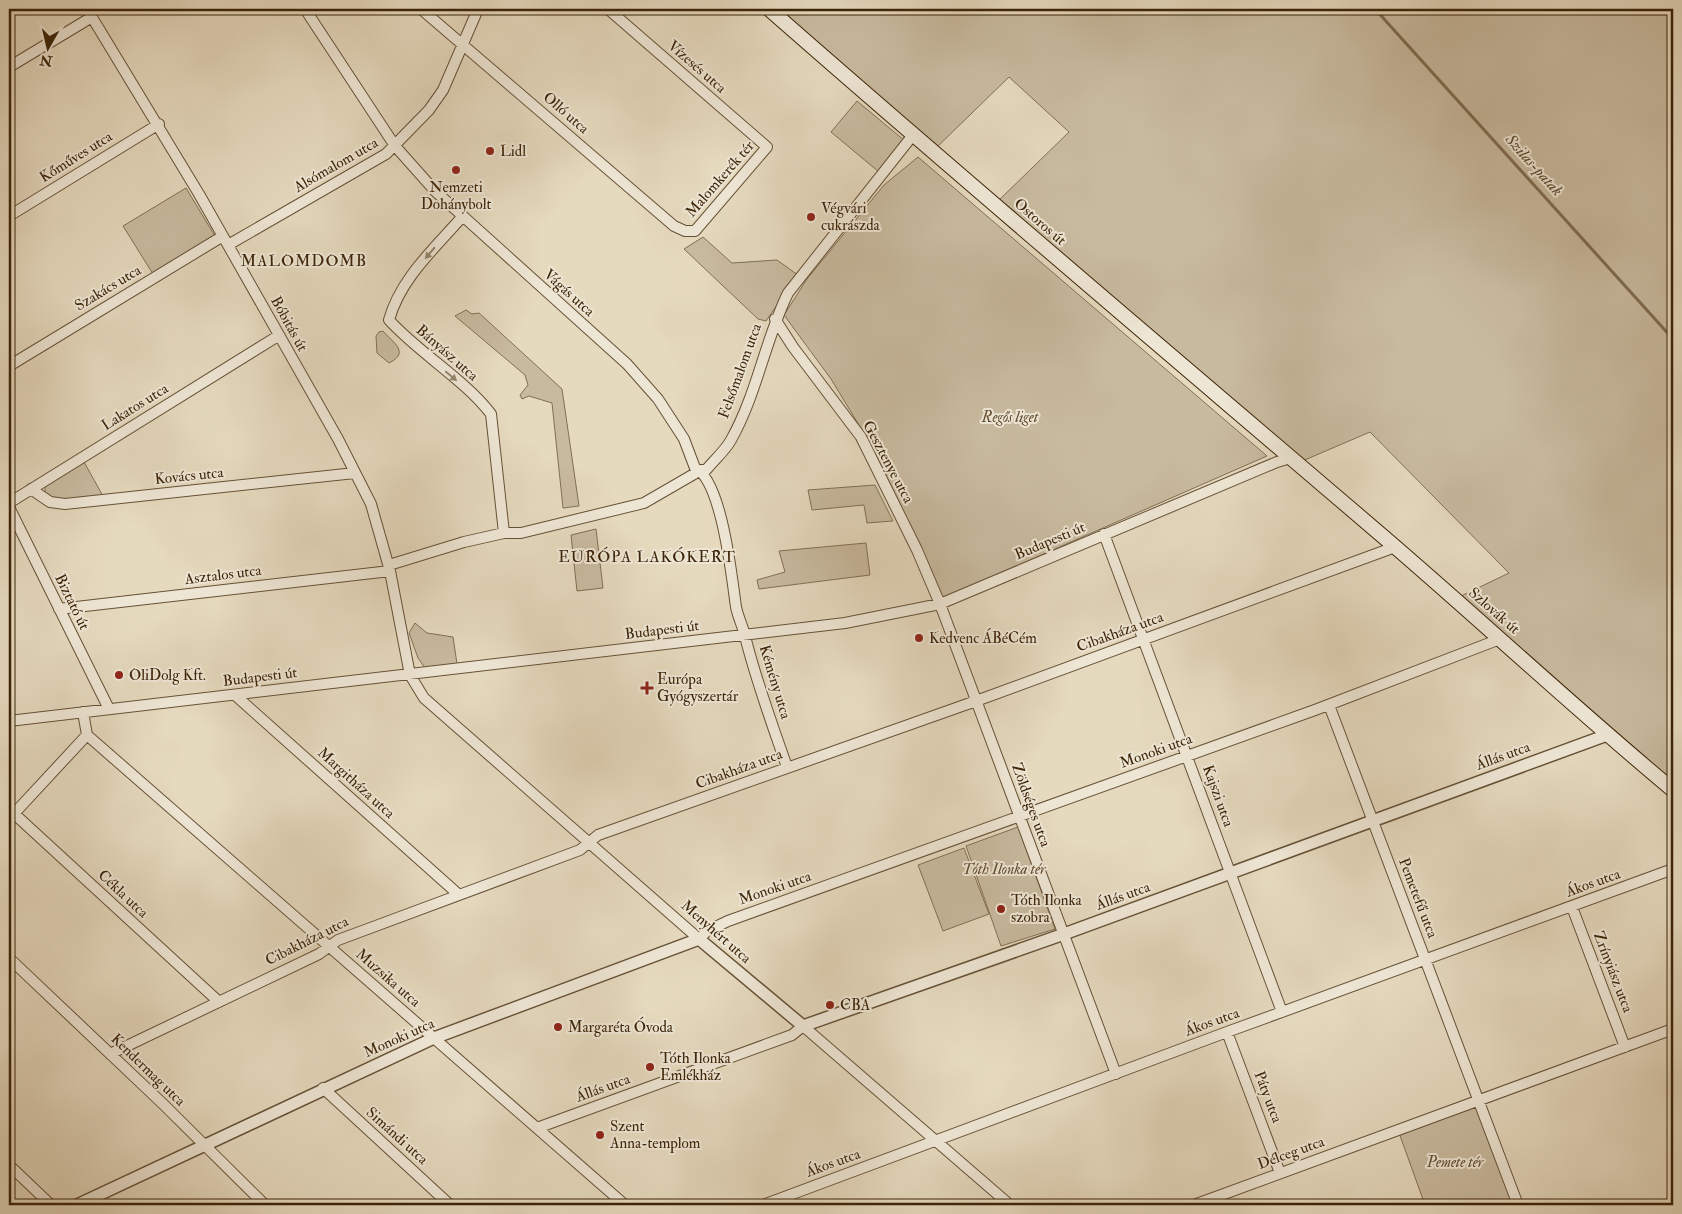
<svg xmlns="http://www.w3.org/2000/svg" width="1682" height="1214" font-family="'IM FELL Double Pica',serif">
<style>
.green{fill:#c8ba9f;stroke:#826f54}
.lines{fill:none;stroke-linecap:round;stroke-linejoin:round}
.stream{stroke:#7f6b50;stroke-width:3}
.minor-casing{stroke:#665136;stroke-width:12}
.tertiary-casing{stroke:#665136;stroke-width:14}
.secondary-casing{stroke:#3c2408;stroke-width:16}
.minor{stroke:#eee6d5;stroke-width:10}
.tertiary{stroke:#eee6d5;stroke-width:11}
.secondary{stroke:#eee6d5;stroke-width:14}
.oneway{fill:#95856e}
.poi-dot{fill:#8f2418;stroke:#eee6d5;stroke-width:2}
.labels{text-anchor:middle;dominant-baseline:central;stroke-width:4;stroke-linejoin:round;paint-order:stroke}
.street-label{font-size:15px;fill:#3c2408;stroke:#eee6d5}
.poi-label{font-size:15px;fill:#3c2408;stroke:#eee6d5;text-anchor:start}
.park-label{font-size:15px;font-style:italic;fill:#5f4a2e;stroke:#eee6d5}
.water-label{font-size:16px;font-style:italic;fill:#5e482c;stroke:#eee6d5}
.neighbourhood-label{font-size:16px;letter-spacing:1px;fill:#3c2408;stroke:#eee6d5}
</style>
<rect width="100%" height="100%" fill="#e5d9be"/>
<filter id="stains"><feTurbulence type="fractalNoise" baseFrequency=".004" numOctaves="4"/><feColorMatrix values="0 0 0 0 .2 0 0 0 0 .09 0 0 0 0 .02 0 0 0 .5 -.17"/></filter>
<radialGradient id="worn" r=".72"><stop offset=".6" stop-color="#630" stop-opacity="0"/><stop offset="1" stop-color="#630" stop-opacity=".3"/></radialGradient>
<!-- green -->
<path class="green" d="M776 9H1673V784L1459 597 1509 573 1370 432 1300 462 997 202 1069 132 1009 77 937 147Z
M857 101 905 141 879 172 831 132Z
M918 157 1267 456 941 599 865 435 831 379 784 315 807 279 884 185Z
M186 188 215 236 153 274 123 226Z
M703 237 732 263 777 260 798 275 766 321 758 319 684 249Z
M466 310 472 314 479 313 562 389 579 506 563 508 552 403 529 396 522 399 520 395 528 385 525 375 455 316Z
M383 331C392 342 411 352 389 363L377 353 376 336 379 332Z
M84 462 103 496 60 502 45 494V485Z
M875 485 893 521 867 523 864 505 812 510 808 490Z
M596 529 603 588 577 591 571 535Z
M866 543 870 575 759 589 757 580 785 572 779 551Z
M415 623 427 633 453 637 457 664 425 668 418 658 409 633Z
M1018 827 1055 929 1001 946 966 846Z
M964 848 989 914 943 931 918 865Z
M1479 1101 1518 1205H1425L1398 1130Z"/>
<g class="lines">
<!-- stream -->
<path class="stream" d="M1375 9 1673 339"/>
<!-- minor casing -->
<g class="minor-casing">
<path id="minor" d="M87 9 199 194 338 439 371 504 390 571 410 675 424 698 699 939 707 931 728 921 1315 710 1500 639
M305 9 395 146 435 191 627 364 658 399 684 439 695 468C722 480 732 579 736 607 738 617 743 627 745 636 756 681 772 724 787 767
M421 9 674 226 685 231H695L767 147 608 9
M9 67 92 17
M9 216 159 124
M462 217C435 248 400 279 389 320 420 354 464 379 491 414L504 533
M228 245 386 154 429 110 443 90 478 9
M775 319 793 347 861 437 917 550 940 604 1116 1074
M9 366 223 236
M31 489 50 502 65 504 355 473
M9 503 278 336
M9 507 109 709
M1104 534 1282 1012
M389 565 464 542 504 533H521L644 503 701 470H706C714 460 725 451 731 440 757 394 765 340 788 293L913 135
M59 609 390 571
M235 695 458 894
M1329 705 1518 1205
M9 721 845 623 940 604 1277 462 1291 458
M87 735 625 1205
M9 809 218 1001
M9 819 87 735 83 712
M1572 907 1625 1047
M9 958 162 1103 265 1205
M1227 1032 1280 1173
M110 1054 319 954 338 940 580 850 598 835 976 701 1395 547
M323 1088 450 1205
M537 1128 792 1035 803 1026 1010 1205
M9 1165 51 1205
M763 1205 1227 1032 1673 869
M1194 1205 1673 1029"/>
</g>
<!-- tertiary casing -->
<g class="tertiary-casing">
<path id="tertiary" d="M77 1205 434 1038 699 939 803 1026 1064 934 1607 735"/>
</g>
<!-- secondary casing -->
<g class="secondary-casing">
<path id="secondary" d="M769 9C975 190 1185 367 1393 545 1487 626 1578 711 1673 790"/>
</g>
<!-- minor -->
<use href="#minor" class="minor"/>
<!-- tertiary -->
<use href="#tertiary" class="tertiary"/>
<!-- secondary -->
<use href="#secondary" class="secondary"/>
</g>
<!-- one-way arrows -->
<defs><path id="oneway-solid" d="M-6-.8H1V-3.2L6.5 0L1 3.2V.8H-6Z" transform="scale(1.25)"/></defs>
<g class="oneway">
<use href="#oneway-solid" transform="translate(430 253) rotate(130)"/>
<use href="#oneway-solid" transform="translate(451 376) rotate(40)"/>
</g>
<!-- markers -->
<g class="poi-dot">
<circle cx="490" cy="151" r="5"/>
<circle cx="456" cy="170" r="5"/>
<circle cx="811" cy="217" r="5"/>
<circle cx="919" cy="638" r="5"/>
<circle cx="119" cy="675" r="5"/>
<path d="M644.5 680.5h5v5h5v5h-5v5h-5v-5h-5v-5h5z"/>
<circle cx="1001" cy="909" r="5"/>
<circle cx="830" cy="1005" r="5"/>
<circle cx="558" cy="1027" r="5"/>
<circle cx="650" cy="1067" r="5"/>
<circle cx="600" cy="1135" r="5"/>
</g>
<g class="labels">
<!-- street labels -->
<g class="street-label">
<text transform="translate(697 67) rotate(41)">Vízesés utca</text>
<text transform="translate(566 113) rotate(41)">Olló utca</text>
<text transform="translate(76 157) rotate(-32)">Kőműves utca</text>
<text transform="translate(336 165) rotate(-30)">Alsómalom utca</text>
<text transform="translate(720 179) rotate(-49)">Malomkerék tér</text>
<text transform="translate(1040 222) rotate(41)">Ostoros út</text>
<text transform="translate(108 288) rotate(-31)">Szakács utca</text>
<text transform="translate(569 293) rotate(42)">Vágás utca</text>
<text transform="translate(289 324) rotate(61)">Bóbitás út</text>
<text transform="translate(447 353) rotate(41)">Bányász utca</text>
<text transform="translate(740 371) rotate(-70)">Felsőmalom utca</text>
<text transform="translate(135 407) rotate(-32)">Lakatos utca</text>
<text transform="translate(888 462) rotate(62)">Gesztenye utca</text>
<text transform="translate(189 476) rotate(-6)">Kovács utca</text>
<text transform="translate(1050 541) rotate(-23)">Budapesti út</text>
<text transform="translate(223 575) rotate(-7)">Asztalos utca</text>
<text transform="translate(72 602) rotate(64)">Biztató út</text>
<text transform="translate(1494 611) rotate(41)">Szlovák út</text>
<text transform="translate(662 630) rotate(-7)">Budapesti út</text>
<text transform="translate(1120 632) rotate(-20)">Cibakháza utca</text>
<text transform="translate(260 677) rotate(-7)">Budapesti út</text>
<text transform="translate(775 682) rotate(73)">Kémény utca</text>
<text transform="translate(1156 751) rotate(-20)">Monoki utca</text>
<text transform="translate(1503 756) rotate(-20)">Állás utca</text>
<text transform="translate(739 769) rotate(-20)">Cibakháza utca</text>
<text transform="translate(356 783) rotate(42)">Margitháza utca</text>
<text transform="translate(1218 796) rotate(70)">Kajszi utca</text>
<text transform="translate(1031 805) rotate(70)">Zöldséges utca</text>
<text transform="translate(1593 883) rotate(-20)">Ákos utca</text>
<text transform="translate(775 888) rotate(-19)">Monoki utca</text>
<text transform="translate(123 894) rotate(43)">Cékla utca</text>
<text transform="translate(1123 896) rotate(-20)">Állás utca</text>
<text transform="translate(1418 898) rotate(69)">Pemetefű utca</text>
<text transform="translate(716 932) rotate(41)">Menyhért utca</text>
<text transform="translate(307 941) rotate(-27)">Cibakháza utca</text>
<text transform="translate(1613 972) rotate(69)">Zrínyiász utca</text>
<text transform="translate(388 978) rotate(41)">Muzsika utca</text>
<text transform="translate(1212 1022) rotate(-20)">Ákos utca</text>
<text transform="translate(399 1038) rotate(-24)">Monoki utca</text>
<text transform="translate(148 1070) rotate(44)">Kendermag utca</text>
<text transform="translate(603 1088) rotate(-20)">Állás utca</text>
<text transform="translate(1268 1097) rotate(69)">Páty utca</text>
<text transform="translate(397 1136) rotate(42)">Simándi utca</text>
<text transform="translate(1291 1153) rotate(-20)">Délceg utca</text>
<text transform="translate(833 1163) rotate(-20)">Ákos utca</text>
</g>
<!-- poi labels -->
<g class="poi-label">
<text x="500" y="151">Lidl</text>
<text x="456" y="187" text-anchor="middle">Nemzeti<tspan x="456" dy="17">Dohánybolt</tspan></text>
<text x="821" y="208">Végvári<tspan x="821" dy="17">cukrászda</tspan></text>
<text x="929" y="638">Kedvenc ÁBéCém</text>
<text x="129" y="675">OliDolg Kft.</text>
<text x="657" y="679">Európa<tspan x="657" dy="17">Gyógyszertár</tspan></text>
<text x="1011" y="900">Tóth Ilonka<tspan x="1011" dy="17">szobra</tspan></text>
<text x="840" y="1005">CBA</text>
<text x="568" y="1027">Margaréta Óvoda</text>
<text x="660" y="1058">Tóth Ilonka<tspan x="660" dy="17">Emlékház</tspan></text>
<text x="610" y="1126">Szent<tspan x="610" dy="17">Anna-templom</tspan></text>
</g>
<!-- park labels -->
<g class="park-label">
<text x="1010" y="417">Regős liget</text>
<text x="1004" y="869">Tóth Ilonka tér</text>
<text x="1455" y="1162">Pemete tér</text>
</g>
<!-- water labels -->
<g class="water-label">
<text transform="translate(1534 165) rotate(48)">Szilas-patak</text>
</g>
<!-- neighbourhood labels -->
<g class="neighbourhood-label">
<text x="304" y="261">MALOMDOMB</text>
<text x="647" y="557">EURÓPA LAKÓKERT</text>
</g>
</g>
<!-- margin -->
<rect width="1682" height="1214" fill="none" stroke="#e5d9be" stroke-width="30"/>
<rect x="10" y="10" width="1662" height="1194" fill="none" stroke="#3c2408" stroke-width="2.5"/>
<rect x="15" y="15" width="1652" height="1184" fill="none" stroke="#3c2408"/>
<!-- north arrow -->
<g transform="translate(48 48) rotate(188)" stroke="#eee6d5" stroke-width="4" paint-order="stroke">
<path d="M0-4L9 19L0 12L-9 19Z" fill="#3c2408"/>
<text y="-8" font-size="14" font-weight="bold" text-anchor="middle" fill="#3c2408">N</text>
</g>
<rect width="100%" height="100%" filter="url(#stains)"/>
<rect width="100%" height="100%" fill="url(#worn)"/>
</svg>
